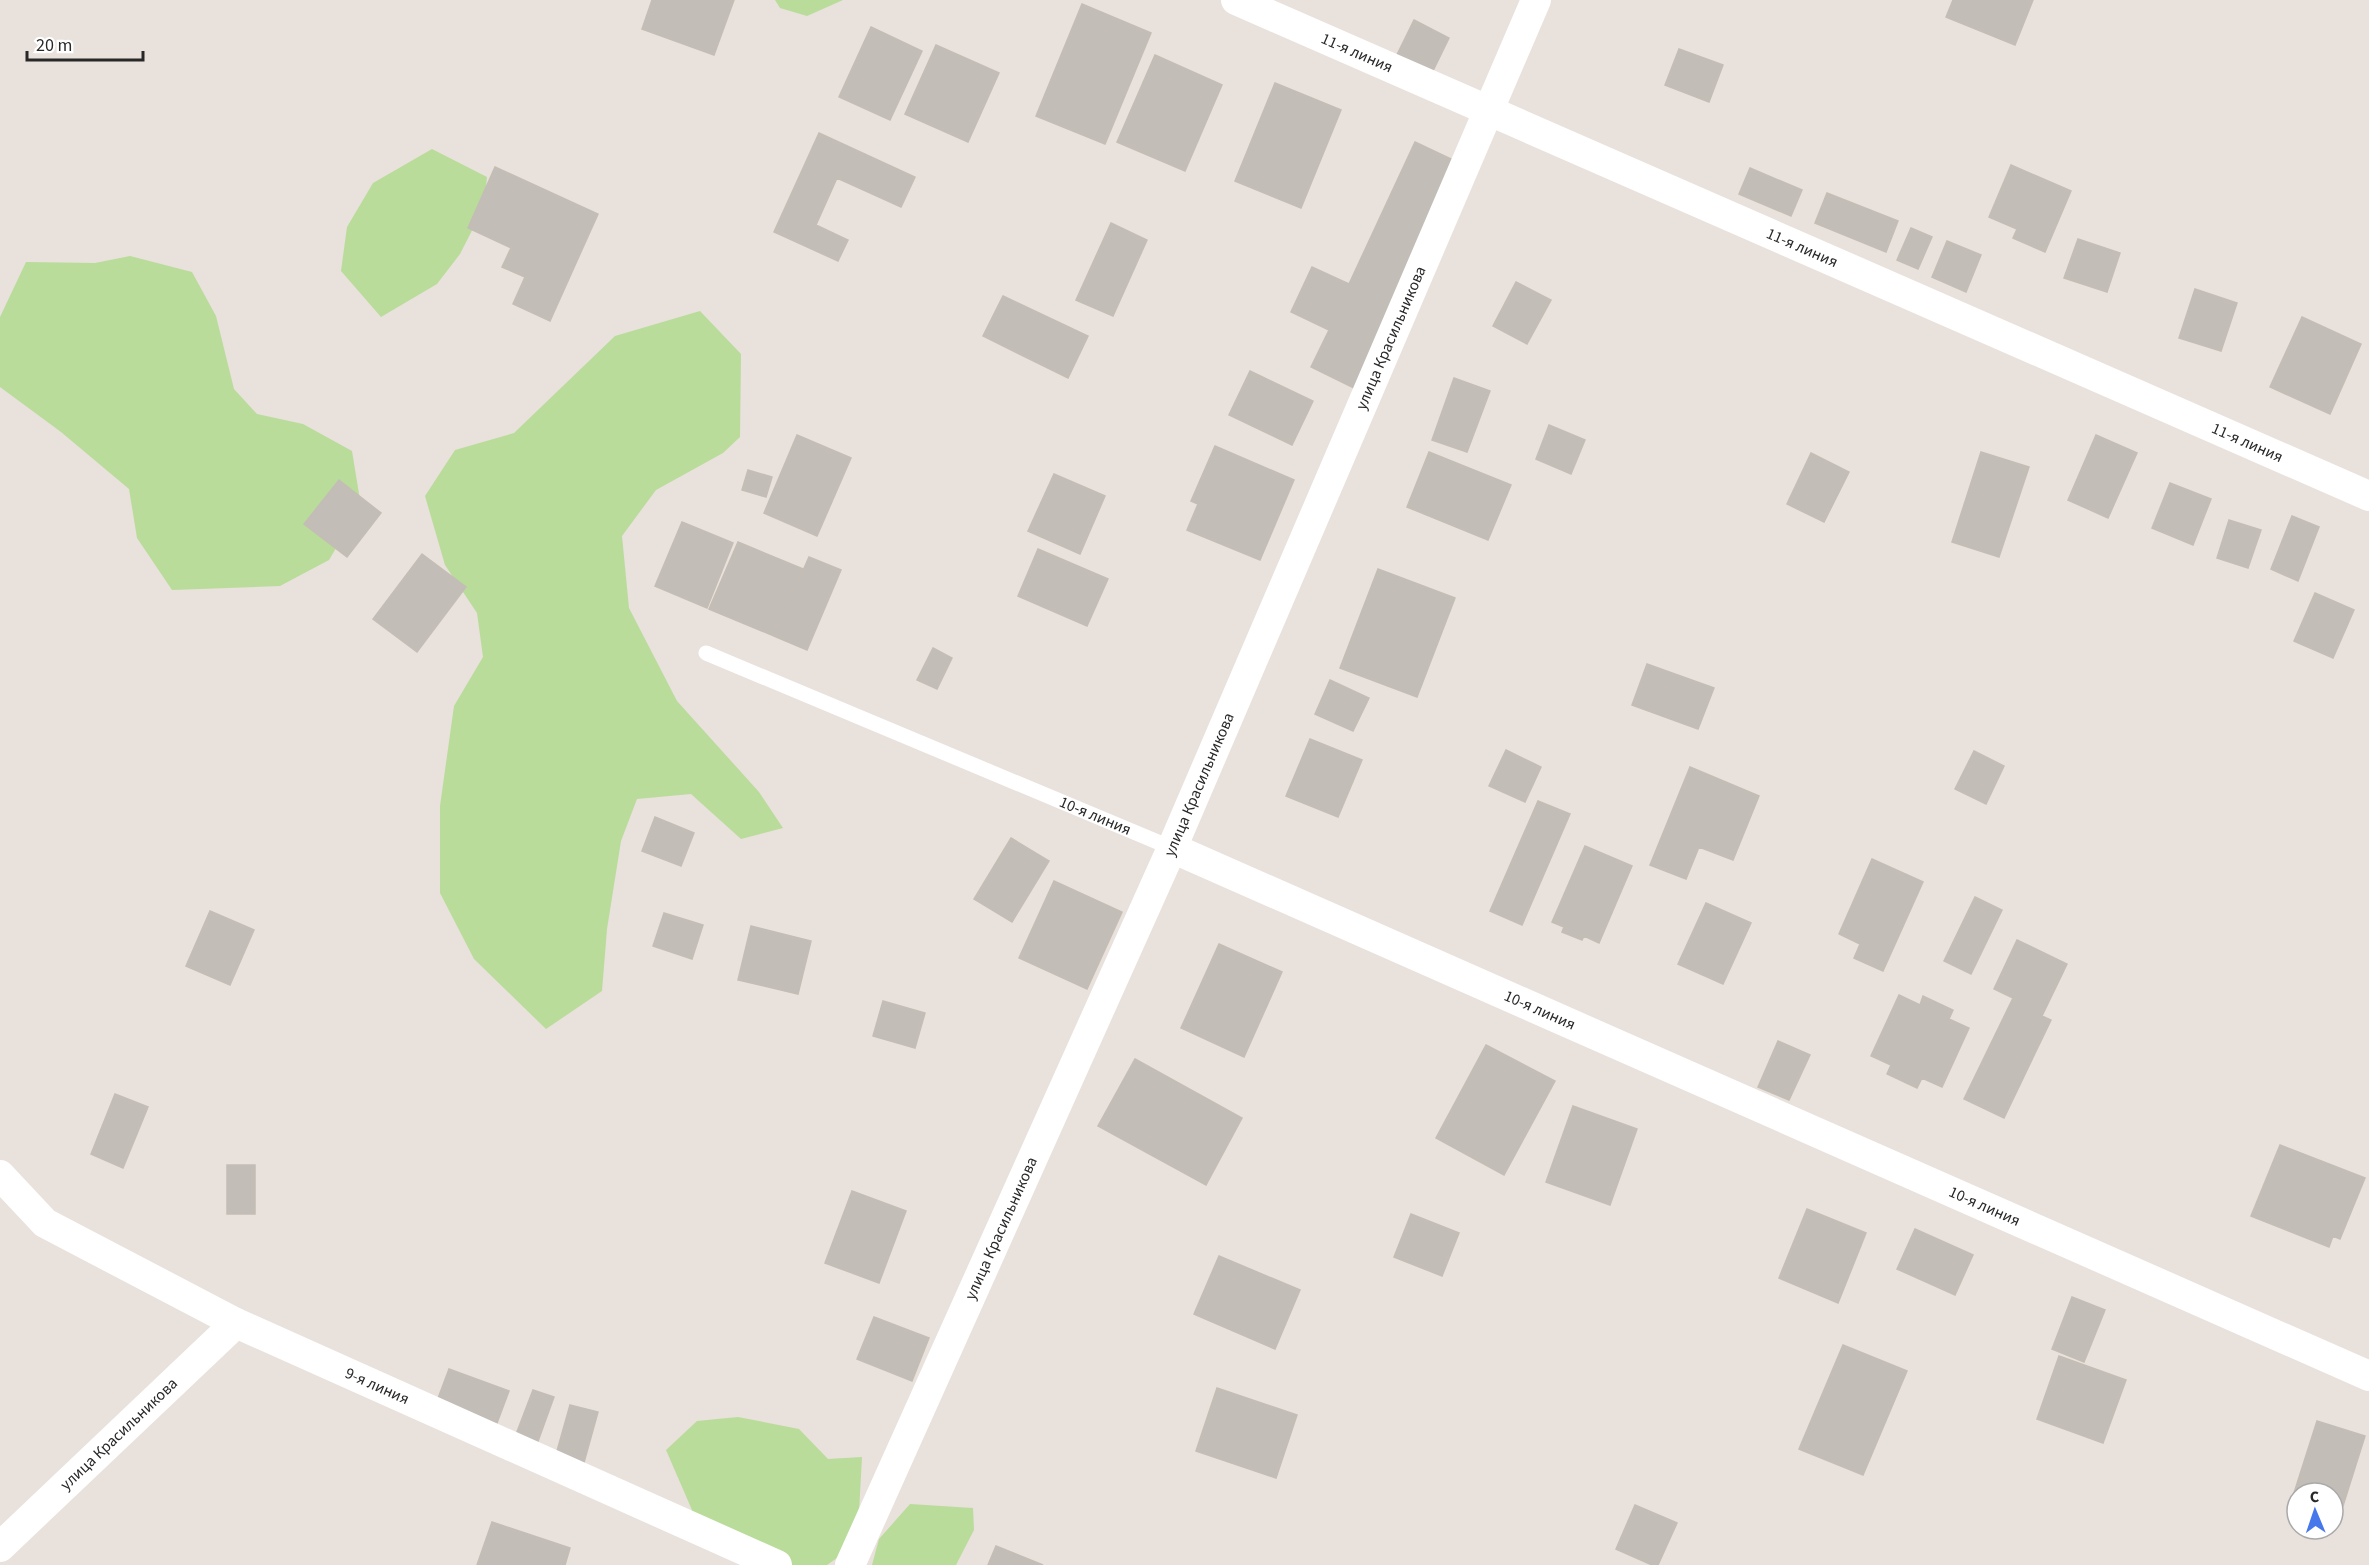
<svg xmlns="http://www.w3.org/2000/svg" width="2369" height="1565" font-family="'Source Sans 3',sans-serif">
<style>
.green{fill:#b9dc9b}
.building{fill:#c2bdb6;stroke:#c4bdb5;stroke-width:1.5}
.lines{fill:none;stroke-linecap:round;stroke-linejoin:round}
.service{stroke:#fff;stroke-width:15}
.minor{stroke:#fff;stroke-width:30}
.labels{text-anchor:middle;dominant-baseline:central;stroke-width:5;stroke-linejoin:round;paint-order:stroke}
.street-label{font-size:16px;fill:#282828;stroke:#fff}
</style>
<rect width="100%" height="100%" fill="#e9e1db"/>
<!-- green -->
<path class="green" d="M775 0H843L807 16 780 8Z
M432 149 487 177 484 207 460 254 437 284 381 317 341 271 347 227 373 183Z
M130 256 192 272 216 316 234 389 257 414 303 424 352 451 361 506 329 560 280 586 172 590 137 538 129 489 61 432 0 387V317L26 262 95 263Z
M700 311 741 354 740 437 723 453 656 490 622 536 629 608 677 701 759 792 783 828 741 839 691 794 637 799 621 841 607 929 602 991 546 1029 474 959 440 893V806L454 706 483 657 477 613 445 565 425 496 455 450 514 433 615 336Z
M738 1417 799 1429 828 1459 862 1457 859 1512 844 1553 827 1565H776L677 1521 692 1510 666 1450 697 1421Z
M910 1504 973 1508 974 1530 956 1565H872L879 1539Z"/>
<!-- building -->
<path class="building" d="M652 0H734L714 55 642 29Z
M1953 0H2033L2015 45 1946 17Z
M1082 4 1151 33 1105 144 1036 116Z
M1414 20 1449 38 1428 81 1393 63Z
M871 27 922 51 890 120 839 97Z
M936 45 999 73 968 142 905 114Z
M1679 49 1723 65 1709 102 1665 85Z
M1155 55 1222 85 1185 171 1117 142Z
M1275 83 1341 110 1301 208 1235 181Z
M819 133 915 177 901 207 837 178 816 225 848 240 838 261 774 232Z
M1415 142 1464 165 1358 390 1311 367 1329 330 1291 312 1312 267 1349 284Z
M2011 165 2071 191 2045 252 2013 238 2017 229 1989 217Z
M495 167 598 214 550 321 513 304 525 277 502 267 511 248 468 228Z
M1750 168 1802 190 1791 216 1739 194Z
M1827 193 1898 221 1886 252 1815 223Z
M1111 223 1147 240 1113 316 1076 300Z
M1911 228 1932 237 1918 269 1897 260Z
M2078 239 2120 253 2107 292 2064 278Z
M1947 241 1981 255 1966 292 1932 277Z
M1516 282 1551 300 1527 344 1493 326Z
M2195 289 2237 303 2221 351 2179 338Z
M1003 296 1088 336 1068 378 983 336Z
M2302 317 2361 344 2330 414 2270 387Z
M1250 371 1313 401 1292 445 1229 415Z
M1454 378 1490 391 1467 452 1432 440Z
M1549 425 1585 440 1571 474 1536 459Z
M797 435 851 458 817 536 764 513Z
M2096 435 2137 453 2108 518 2068 500Z
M1215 446 1294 480 1260 560 1187 530 1198 504 1191 501Z
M1429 452 1511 485 1488 540 1407 507Z
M1981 452 2029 467 1999 557 1952 542Z
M1811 453 1849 472 1824 522 1787 504Z
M748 470 772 477 766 497 742 490Z
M1054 474 1105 496 1080 554 1028 531Z
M339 480 381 513 347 557 304 524Z
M2170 483 2211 499 2193 545 2152 528Z
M2292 516 2319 527 2298 581 2271 569Z
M2229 520 2261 530 2248 568 2217 558Z
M682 522 733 543 707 608 655 586Z
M738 542 803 569 774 636 709 609Z
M1038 549 1108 579 1087 626 1018 596Z
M422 554 466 587 417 652 373 619Z
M809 557 841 570 807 650 774 636Z
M1378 569 1455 598 1417 697 1340 668Z
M2315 593 2354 610 2333 658 2294 641Z
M933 648 952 658 937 689 917 680Z
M1647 664 1714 688 1698 729 1632 705Z
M1330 680 1369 698 1353 731 1315 714Z
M1310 739 1362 760 1338 817 1286 796Z
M1506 750 1541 767 1525 802 1489 786Z
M1974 751 2004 766 1986 804 1955 789Z
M1690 767 1759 796 1733 860 1699 847 1686 879 1650 865Z
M1538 801 1570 814 1522 925 1490 911Z
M655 817 694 833 681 866 642 851Z
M1011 838 1049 861 1012 922 974 899Z
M1585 846 1632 866 1599 943 1584 936 1582 940 1562 932 1564 927 1552 922Z
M1872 859 1923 882 1883 971 1854 958 1860 944 1839 934Z
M1054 881 1122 912 1087 989 1019 958Z
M1975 897 2002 910 1971 974 1944 961Z
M1706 903 1751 923 1723 984 1678 964Z
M210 911 254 930 230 985 186 966Z
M664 913 703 925 692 959 653 946Z
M751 926 811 941 798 994 738 980Z
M2017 940 2067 964 2042 1016 2051 1020 2004 1118 1964 1099 2013 998 1994 989Z
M1219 944 1282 972 1244 1057 1181 1028Z
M1899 995 1920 1005 1923 996 1953 1010 1949 1019 1969 1028 1942 1087 1922 1078 1917 1088 1887 1074 1891 1065 1871 1056Z
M883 1001 925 1013 915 1048 873 1036Z
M1778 1041 1810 1055 1789 1100 1758 1087Z
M1486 1045 1555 1081 1504 1175 1436 1138Z
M1135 1059 1242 1118 1206 1185 1098 1126Z
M115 1094 148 1107 123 1168 91 1154Z
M1573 1106 1637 1129 1610 1205 1546 1182Z
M2280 1145 2365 1178 2340 1239 2333 1236 2329 1247 2251 1216Z
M227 1165H255V1214H227Z
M852 1191 906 1211 879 1283 825 1263Z
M1807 1209 1866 1233 1838 1303 1779 1278Z
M1411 1214 1459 1233 1442 1276 1394 1257Z
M1915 1229 1973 1255 1955 1295 1897 1269Z
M1219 1256 1300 1290 1275 1349 1194 1314Z
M2072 1297 2105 1310 2084 1362 2052 1349Z
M874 1317 929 1338 912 1381 857 1359Z
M1843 1345 1907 1371 1863 1475 1799 1449Z
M2059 1356 2126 1380 2103 1443 2037 1419Z
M449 1369 509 1391 497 1423 437 1401Z
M1217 1388 1297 1415 1276 1478 1196 1451Z
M533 1390 554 1397 537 1444 515 1437Z
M570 1405 598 1412 583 1466 555 1458Z
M2317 1421 2365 1436 2342 1509 2333 1506V1493H2294Z
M1635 1505 1677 1523 1658 1565H1652L1616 1549Z
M492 1522 570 1548 565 1565H477Z
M996 1546 1043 1565H988Z"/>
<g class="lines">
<!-- service -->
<path class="service" id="s1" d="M706 653 1172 848"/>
<!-- minor -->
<g class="minor">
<path id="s2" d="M1236 0 2369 496"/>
<path id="s3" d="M1172 848 2369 1376"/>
<path id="s4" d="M0 1175 45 1223 236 1323 777 1565"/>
<path id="s5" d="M0 1547 236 1323"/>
<path id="s6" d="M850 1565 1172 848 1536 0"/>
</g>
</g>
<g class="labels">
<!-- street labels -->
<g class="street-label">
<text stroke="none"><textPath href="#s2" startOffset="132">11-я линия</textPath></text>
<text stroke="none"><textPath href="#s2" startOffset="618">11-я линия</textPath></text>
<text stroke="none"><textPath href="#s6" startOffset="1341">улица Красильникова</textPath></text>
<text stroke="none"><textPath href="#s2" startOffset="1104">11-я линия</textPath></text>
<text stroke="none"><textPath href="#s6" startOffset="855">улица Красильникова</textPath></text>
<text stroke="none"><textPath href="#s1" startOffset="422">10-я линия</textPath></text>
<text stroke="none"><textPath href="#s3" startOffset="402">10-я линия</textPath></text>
<text stroke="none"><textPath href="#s3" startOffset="888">10-я линия</textPath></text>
<text stroke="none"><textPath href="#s6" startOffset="369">улица Красильникова</textPath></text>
<text stroke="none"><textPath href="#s4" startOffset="436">9-я линия</textPath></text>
<text stroke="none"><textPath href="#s5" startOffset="164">улица Красильникова</textPath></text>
</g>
</g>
<!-- north arrow -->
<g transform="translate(2315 1511) rotate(358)"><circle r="28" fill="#ffffff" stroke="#a9a9a9" stroke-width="1.5"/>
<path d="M0-4.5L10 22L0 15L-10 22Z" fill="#4778eb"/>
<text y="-9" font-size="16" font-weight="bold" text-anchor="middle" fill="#282828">С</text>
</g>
<!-- scale -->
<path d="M27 51v9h116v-9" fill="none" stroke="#282828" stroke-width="3"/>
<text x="36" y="51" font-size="18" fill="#282828" stroke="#ffffff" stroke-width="4.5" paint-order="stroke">20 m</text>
</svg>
